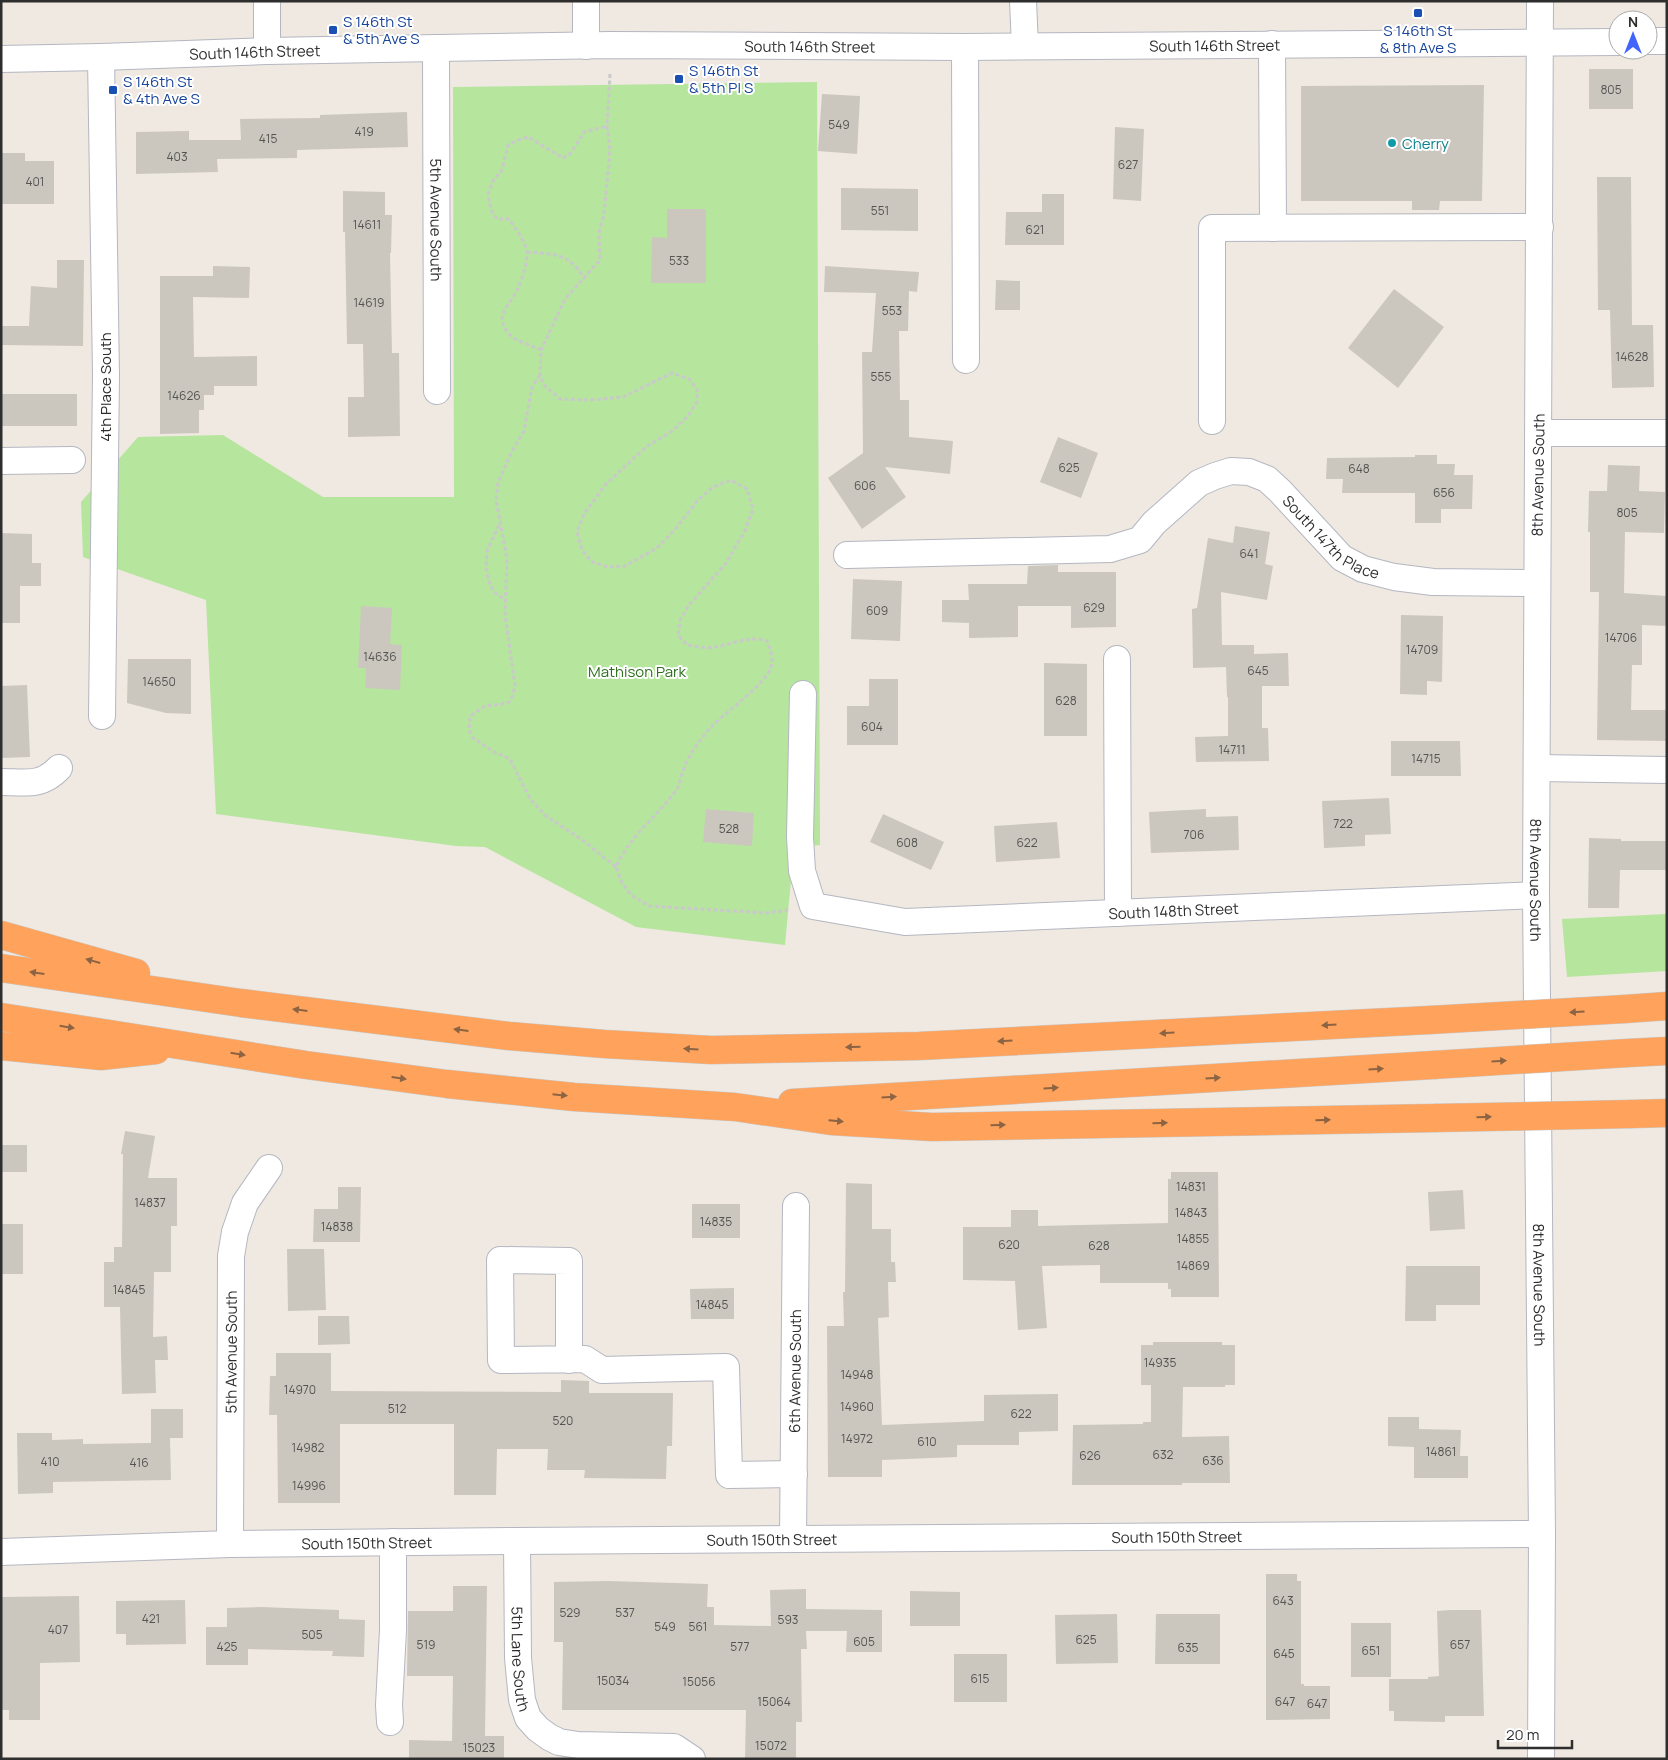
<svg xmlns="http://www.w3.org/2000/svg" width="1668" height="1760" font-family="Manrope,sans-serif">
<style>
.green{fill:#b6e59e}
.building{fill:#cbc7bf}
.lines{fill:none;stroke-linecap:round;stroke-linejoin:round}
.minor-casing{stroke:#b4b7c1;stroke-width:28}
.highway-casing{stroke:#c9c9c9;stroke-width:29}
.path{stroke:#c9c9c9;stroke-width:3;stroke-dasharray:4 2.5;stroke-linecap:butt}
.minor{stroke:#fff;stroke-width:26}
.highway{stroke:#ffa35c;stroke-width:28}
.highway-bridge-casing{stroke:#c9c9c9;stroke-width:29;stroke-linecap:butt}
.highway-bridge{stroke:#ffa35c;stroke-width:28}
.oneway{fill:#8c6343}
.transit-dot{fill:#1a4fb4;stroke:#fff;stroke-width:2}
.culture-dot{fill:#0f9aa8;stroke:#fff;stroke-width:2}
.labels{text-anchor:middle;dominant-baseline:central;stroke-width:4;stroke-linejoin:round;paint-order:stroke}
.number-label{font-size:12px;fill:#555452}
.transit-label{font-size:15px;fill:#164399;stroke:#fff;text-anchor:start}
.street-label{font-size:15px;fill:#2e2e2e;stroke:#fff}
.culture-label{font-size:15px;fill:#0d838f;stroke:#fff;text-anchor:start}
.park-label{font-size:15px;fill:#2c6e1b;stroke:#fff}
</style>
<rect width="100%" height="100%" fill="#efe9e1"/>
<!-- green -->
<path class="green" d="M817 82 820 845 794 848 785 945 636 927 485 847 456 846 216 814 206 600 83 557 81 502 138 437 223 435 323 497H454L453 87Z
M1667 914V971L1567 977 1562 919Z"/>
<!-- building -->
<path class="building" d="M1589 69H1633V109H1589Z
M1484 85 1482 201H1440L1439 210H1412V201H1301V86Z
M822 94 860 96 857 154 818 151Z
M407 112 408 147 297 150V158L217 159 218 172 136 174V132L189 131V140H241L240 119 320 118V115Z
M1115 127 1144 129 1141 201 1113 199Z
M1 153H25V161H54V204H1Z
M1597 177H1631L1632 325H1653L1654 387 1612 388 1610 310H1598Z
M841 188 918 189V231L841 230Z
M343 191 385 192V215H392L391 253H390L392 353H399L400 436 348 437V397H364L363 344H347L345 232H343Z
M1042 194H1064V245H1005L1006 212H1042Z
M667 209H706V283H651L652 237 667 238Z
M57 260H84L83 346 1 345V326H29L31 286 57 288Z
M213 266 250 267 249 298 193 297 194 357 257 356V386H214V395H204V410H199V433L160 434V276H213Z
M825 266 919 272 917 292 909 291 908 331H899L900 400H909V437L953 441 950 474 885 467 906 497 862 529 828 478 863 453 862 352H872L876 293 824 292Z
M996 280 1020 281V310H995Z
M1394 289 1444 327 1398 388 1348 348Z
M1 394H77V426H1Z
M1058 437 1098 453 1081 498 1040 482Z
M1415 455H1437V464H1455L1454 475H1473L1472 509H1441V523H1415V493H1342L1343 479H1326L1327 458 1415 457Z
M1608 465 1640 466 1639 491 1665 492 1664 533 1625 532 1624 593 1667 596V626L1642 625V665H1632L1631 710H1667V741L1597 740 1599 592H1590V532H1588L1589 491H1607Z
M1235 526 1270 532 1265 564 1273 566 1267 600 1221 592 1222 645H1254V654L1288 653 1289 686H1262V728H1268L1269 761 1196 762 1195 737 1228 736V697H1227L1226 667 1193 668 1192 609 1197 608 1208 538 1233 543Z
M1 533 32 534V563H41V586H20V623H1Z
M1058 565V572H1116V627L1071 628V606H1018V637L969 638V623L942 622V600H969L968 584H1027L1028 566Z
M853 579 902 581 900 641 851 639Z
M361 606 392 608 390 644 402 645 400 690 365 688 366 668H358Z
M1401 615 1443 616 1442 682 1427 681V695L1400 694Z
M128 659H191V714L166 713 127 703Z
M1044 663 1087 664V736H1044Z
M869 679H898V745H847V706H869Z
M27 685 30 757 1 758V686Z
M1391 741H1460L1461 776H1391Z
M1389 798 1391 834 1365 835V846L1324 848 1322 801Z
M706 809 754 813 752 846 703 842Z
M1206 809V817L1238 816 1239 850 1151 853 1149 812Z
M883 814 944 842 931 870 870 842Z
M1057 822 1060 858 996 862 994 826Z
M1589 838 1621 839V841H1667V870H1620L1619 908H1588Z
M125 1131 155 1136 148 1178H177V1226H171V1272H154L153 1337 167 1336 168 1360H155L156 1393 122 1394 120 1307H104V1262H114V1247H122L123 1154H121Z
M1 1145H27V1172H1Z
M1171 1172H1218L1219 1297H1171V1289H1168V1283H1100V1265L1042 1266 1047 1328 1018 1330 1015 1281 963 1280V1227H1011V1210H1038V1226L1168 1223V1179H1171Z
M846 1183 872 1184V1229H891V1262H895L896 1282H888L889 1317 878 1318 882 1425 984 1421V1395L1058 1394V1431L1019 1432V1445H957V1457L882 1460V1477H828L827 1326H844L843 1292H845Z
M338 1187H361L360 1242H313L314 1209H338Z
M1463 1190 1465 1229 1430 1231 1428 1192Z
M692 1204H740V1238H692Z
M1 1224H23V1274H1Z
M287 1249H324L326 1310 288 1311Z
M1406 1266H1480V1305H1436V1321H1405Z
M734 1288V1319H691L690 1289Z
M318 1316H349L350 1344 318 1345Z
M1153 1342H1222V1345H1235V1385H1225V1387H1183L1182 1437 1229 1436 1230 1483H1182V1485H1072L1073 1425 1143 1424V1422H1151V1385H1141V1345H1153Z
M276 1353H331V1391L561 1392V1380L589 1381V1393H673L672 1446H667L666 1479 584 1478 585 1470H547L548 1449H497L496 1495H454V1424H340V1503H278L277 1415H269L270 1376H276Z
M151 1409H183V1438H170L171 1480 53 1482V1493L18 1494 17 1433H52V1440L83 1439V1444L151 1443Z
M1388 1417H1419V1429L1461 1430 1460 1456H1468V1478H1414V1447L1388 1446Z
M1266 1574H1297V1581H1301V1684H1304V1686H1330V1719L1266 1720Z
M608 1581 708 1584 707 1607H714V1625L771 1626 770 1590 806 1589V1609L882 1610V1652H846L847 1631H806L807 1649H801L802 1722H796V1759H745L746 1710H562L563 1642H554V1582Z
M453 1586H487L485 1736H504V1759H409V1740L452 1741 453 1676H407L408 1611H453Z
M910 1591 960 1592V1626H910Z
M79 1596 80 1662 40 1663V1720H9V1710H1V1597Z
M185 1600 186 1644 126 1645V1634H116V1601Z
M261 1607 339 1610V1619L365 1620 364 1657 332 1656 333 1651 248 1649V1665H206V1627H227V1608Z
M1450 1610H1481L1484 1716H1445V1722L1394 1721V1711H1389V1679H1428V1677L1439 1676 1437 1611Z
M1117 1614 1118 1663 1056 1664 1055 1615Z
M1156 1614H1220V1664H1155Z
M1351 1623H1391V1677H1351Z
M954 1654H1007V1702H954Z"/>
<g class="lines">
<!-- minor casing -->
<g class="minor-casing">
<g id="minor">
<path d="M267 1V51"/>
<path d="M586 1V46"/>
<path d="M1023 1 1025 46"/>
<path id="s1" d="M1540 1 1536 895 1542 1534 1541 1759"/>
<path d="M1648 41H1667"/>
<path d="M1272 44 1273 228"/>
<path d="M965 47 966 360"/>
<path id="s2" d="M436 48 437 391"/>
<path d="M101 57 106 375 102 716"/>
<path id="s3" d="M1 59 101 57 267 51 611 45 965 47 1618 42"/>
<path d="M1212 421V228L1540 227"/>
<path d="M1539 433H1667"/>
<path d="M1 461 72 460"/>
<path id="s4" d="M847 555 1110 549 1140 540 1154 523 1199 483 1215 476 1231 471 1249 472 1267 479 1280 491 1342 558 1363 569 1394 577 1433 582 1537 583"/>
<path d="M1117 659 1118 913"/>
<path id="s5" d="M803 694 800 837 802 871 813 906 905 922 1536 895"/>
<path d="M1537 768 1667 770"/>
<path d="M1 782C25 782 41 787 59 768"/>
<path d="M569 1360V1261L500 1260 501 1360 585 1359 602 1370 726 1367 729 1475 794 1474"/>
<path id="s6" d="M793 1539 796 1206"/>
<path id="s7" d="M517 1541 518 1658 522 1700 528 1718 538 1729 549 1737 559 1742 578 1745 674 1747 692 1759"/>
<path id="s8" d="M230 1544 231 1256 235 1232 245 1203 269 1168"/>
<path id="s9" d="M1 1552 230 1544 517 1541 1542 1534"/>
<path d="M390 1722 389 1705 393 1630V1542"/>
</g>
</g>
<!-- highway casing -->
<g class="highway-casing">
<path id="highway" d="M1 935 136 973
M1 968 241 1003 509 1036 604 1044 711 1050 919 1046 1430 1020
M1625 1009 1667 1006
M1 1017 306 1065 447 1084 574 1097 735 1107 831 1121 932 1127 1435 1118
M1 1046 101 1056 156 1050
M1628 1053 1667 1051
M792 1103 1433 1065
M1632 1114 1667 1113"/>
</g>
<!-- path -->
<path class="path" d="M610 74 607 126 610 150 604 215 599 232 600 260 565 299 541 350 540 375 544 385 560 399 590 400 623 397 672 373 689 379 697 389V402L688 416 672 431 646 447 606 484 584 514 577 532 582 550 592 562 608 567 625 566 657 548 677 527 697 501 713 487 731 480 747 489 753 509 745 531 726 563 689 605 680 620 678 635 687 645C695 646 707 649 715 647 734 644 748 635 767 641 770 648 774 659 771 667 764 686 728 710 712 726 700 740 689 753 683 771 680 778 680 786 675 792 656 817 629 837 616 867L622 883 631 895 649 906 767 913 788 910
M527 252C554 254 569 253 584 278
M541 350C533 346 515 341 510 335 494 318 506 309 515 294 520 286 528 263 527 253 526 242 515 229 509 219H497L491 210 488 194 494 179 502 170 508 145 518 140 528 137 563 158 571 153 584 132 607 126
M540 375 532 387 524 431 511 453 498 483 496 500 507 558 505 614 515 686 513 695 509 702 502 704 485 706 470 716 469 730 473 738 494 752 510 759 530 799 547 817 581 839 616 867
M499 525 487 551 486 568 489 582 494 592 505 600"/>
<!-- minor -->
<use href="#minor" class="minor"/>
<!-- highway -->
<use href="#highway" class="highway"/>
<!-- highway-bridge casing -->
<g class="highway-bridge-casing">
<path id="highway-bridge" d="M1430 1020 1625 1009
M1433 1065 1628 1053
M1435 1118 1632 1114"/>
</g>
<!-- highway-bridge -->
<use href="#highway-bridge" class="highway-bridge"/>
</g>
<!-- one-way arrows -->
<defs><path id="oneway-solid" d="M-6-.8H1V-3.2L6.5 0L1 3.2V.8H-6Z" transform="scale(1.25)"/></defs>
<g class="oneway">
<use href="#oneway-solid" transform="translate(93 961) rotate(-164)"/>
<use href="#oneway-solid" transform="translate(37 973) rotate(-172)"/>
<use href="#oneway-solid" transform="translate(300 1010) rotate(-173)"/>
<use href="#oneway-solid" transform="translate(1577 1012) rotate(177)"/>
<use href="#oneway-solid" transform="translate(1329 1025) rotate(177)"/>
<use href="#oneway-solid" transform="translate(67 1027) rotate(9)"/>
<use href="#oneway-solid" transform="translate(461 1030) rotate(-173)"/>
<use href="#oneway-solid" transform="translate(1167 1033) rotate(177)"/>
<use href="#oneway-solid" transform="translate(1005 1041) rotate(177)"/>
<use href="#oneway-solid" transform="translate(853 1047) rotate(179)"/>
<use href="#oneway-solid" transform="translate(691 1049) rotate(-177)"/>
<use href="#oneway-solid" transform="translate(238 1054) rotate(9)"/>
<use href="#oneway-solid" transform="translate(1499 1061) rotate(-3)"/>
<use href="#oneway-solid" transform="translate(1376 1069) rotate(-3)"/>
<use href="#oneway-solid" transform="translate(399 1078) rotate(8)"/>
<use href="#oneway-solid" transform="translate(1213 1078) rotate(-3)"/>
<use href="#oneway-solid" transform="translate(1051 1088) rotate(-3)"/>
<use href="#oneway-solid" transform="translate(560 1095) rotate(6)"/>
<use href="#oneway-solid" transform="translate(889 1097) rotate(-3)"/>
<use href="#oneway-solid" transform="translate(1484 1117) rotate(-1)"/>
<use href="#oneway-solid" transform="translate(1323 1120) rotate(-1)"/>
<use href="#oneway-solid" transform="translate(836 1121) rotate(5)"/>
<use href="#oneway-solid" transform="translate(1160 1123) rotate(-1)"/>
<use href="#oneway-solid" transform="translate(998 1125) rotate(-1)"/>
</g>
<!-- markers -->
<g class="transit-dot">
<rect x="1413" y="8" width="10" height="10" rx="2.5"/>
<rect x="328" y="25" width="10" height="10" rx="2.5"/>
<rect x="674" y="74" width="10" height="10" rx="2.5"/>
<rect x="108" y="85" width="10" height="10" rx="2.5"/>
</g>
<circle class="culture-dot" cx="1392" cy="143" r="5"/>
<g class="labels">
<!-- number labels -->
<g class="number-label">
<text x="1611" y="89">805</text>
<text x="839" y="124">549</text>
<text x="364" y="131">419</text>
<text x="268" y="138">415</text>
<text x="177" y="156">403</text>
<text x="1128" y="164">627</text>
<text x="35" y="181">401</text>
<text x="880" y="210">551</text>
<text x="367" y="224">14611</text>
<text x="1035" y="229">621</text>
<text x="679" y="260">533</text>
<text x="369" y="302">14619</text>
<text x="892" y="310">553</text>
<text x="1632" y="356">14628</text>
<text x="881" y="376">555</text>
<text x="184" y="395">14626</text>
<text x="1069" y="467">625</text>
<text x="1359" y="468">648</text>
<text x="865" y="485">606</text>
<text x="1444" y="492">656</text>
<text x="1627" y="512">805</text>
<text x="1249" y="553">641</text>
<text x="1094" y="607">629</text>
<text x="877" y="610">609</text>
<text x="1621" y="637">14706</text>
<text x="1422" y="649">14709</text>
<text x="380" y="656">14636</text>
<text x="1258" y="670">645</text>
<text x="159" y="681">14650</text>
<text x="1066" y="700">628</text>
<text x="872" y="726">604</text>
<text x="1232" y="749">14711</text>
<text x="1426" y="758">14715</text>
<text x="1343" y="823">722</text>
<text x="729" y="828">528</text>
<text x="1194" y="834">706</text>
<text x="907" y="842">608</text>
<text x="1027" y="842">622</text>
<text x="1191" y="1186">14831</text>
<text x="150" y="1202">14837</text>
<text x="1191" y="1212">14843</text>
<text x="716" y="1221">14835</text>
<text x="337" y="1226">14838</text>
<text x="1193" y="1238">14855</text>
<text x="1009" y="1244">620</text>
<text x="1099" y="1245">628</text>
<text x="1193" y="1265">14869</text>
<text x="129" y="1289">14845</text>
<text x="712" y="1304">14845</text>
<text x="1160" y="1362">14935</text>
<text x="857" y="1374">14948</text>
<text x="300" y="1389">14970</text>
<text x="857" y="1406">14960</text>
<text x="397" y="1408">512</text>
<text x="1021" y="1413">622</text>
<text x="563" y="1420">520</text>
<text x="857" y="1438">14972</text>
<text x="927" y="1441">610</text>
<text x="308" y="1447">14982</text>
<text x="1441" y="1451">14861</text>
<text x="1163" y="1454">632</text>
<text x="1090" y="1455">626</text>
<text x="1213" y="1460">636</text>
<text x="50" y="1461">410</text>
<text x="139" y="1462">416</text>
<text x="309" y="1485">14996</text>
<text x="1283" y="1600">643</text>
<text x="570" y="1612">529</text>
<text x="625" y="1612">537</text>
<text x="151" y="1618">421</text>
<text x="788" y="1619">593</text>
<text x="665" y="1626">549</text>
<text x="698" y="1626">561</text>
<text x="58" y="1629">407</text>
<text x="312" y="1634">505</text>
<text x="1086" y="1639">625</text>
<text x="864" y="1641">605</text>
<text x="426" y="1644">519</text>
<text x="1460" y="1644">657</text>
<text x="227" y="1646">425</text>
<text x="740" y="1646">577</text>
<text x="1188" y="1647">635</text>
<text x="1371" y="1650">651</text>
<text x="1284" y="1653">645</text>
<text x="980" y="1678">615</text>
<text x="613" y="1680">15034</text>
<text x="699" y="1681">15056</text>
<text x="774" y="1701">15064</text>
<text x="1285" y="1701">647</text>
<text x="1317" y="1703">647</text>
<text x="771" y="1745">15072</text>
<text x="479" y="1747">15023</text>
</g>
<!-- transit labels -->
<g class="transit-label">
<text x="343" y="21">S 146th St<tspan x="343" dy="17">&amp; 5th Ave S</tspan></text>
<text x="1418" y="30" text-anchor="middle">S 146th St<tspan x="1418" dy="17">&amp; 8th Ave S</tspan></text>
<text x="689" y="70">S 146th St<tspan x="689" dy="17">&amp; 5th Pl S</tspan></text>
<text x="123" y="81">S 146th St<tspan x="123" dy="17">&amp; 4th Ave S</tspan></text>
</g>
<!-- street labels -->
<g class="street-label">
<text stroke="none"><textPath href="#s3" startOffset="1214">South 146th Street</textPath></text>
<text stroke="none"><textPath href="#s3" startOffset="809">South 146th Street</textPath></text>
<text stroke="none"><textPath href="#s3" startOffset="254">South 146th Street</textPath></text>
<text stroke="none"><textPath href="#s2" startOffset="172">5th Avenue South</textPath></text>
<text transform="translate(105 387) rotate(-90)">4th Place South</text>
<text transform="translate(1538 475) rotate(-89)">8th Avenue South</text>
<text stroke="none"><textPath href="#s4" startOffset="536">South 147th Place</textPath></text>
<text stroke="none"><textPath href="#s1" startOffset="879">8th Avenue South</textPath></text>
<text stroke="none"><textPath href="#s5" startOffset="576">South 148th Street</textPath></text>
<text stroke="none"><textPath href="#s1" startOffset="1284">8th Avenue South</textPath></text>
<text stroke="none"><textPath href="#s8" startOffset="192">5th Avenue South</textPath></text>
<text stroke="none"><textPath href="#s6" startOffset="168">6th Avenue South</textPath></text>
<text stroke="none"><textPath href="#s9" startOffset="1176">South 150th Street</textPath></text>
<text stroke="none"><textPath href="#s9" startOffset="771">South 150th Street</textPath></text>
<text stroke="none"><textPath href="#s9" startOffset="366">South 150th Street</textPath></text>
<text stroke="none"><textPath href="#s7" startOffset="118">5th Lane South</textPath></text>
</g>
<!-- culture labels -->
<g class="culture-label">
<text x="1402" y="143">Cherry</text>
</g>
<!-- park labels -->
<g class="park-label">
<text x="637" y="671">Mathison Park</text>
</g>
</g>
<!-- border -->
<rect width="1668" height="1760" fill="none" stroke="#2e2e2e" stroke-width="5"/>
<!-- north arrow -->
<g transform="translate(1633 35)"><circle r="24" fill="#ffffff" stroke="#ababab"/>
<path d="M0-4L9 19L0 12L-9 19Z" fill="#4264fb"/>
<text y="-8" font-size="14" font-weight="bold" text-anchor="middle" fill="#2e2e2e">N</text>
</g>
<!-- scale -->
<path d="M1498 1740v8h74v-8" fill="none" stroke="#2e2e2e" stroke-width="2.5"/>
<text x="1506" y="1740" font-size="15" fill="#2e2e2e" stroke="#ffffff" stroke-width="4" paint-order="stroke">20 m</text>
</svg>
